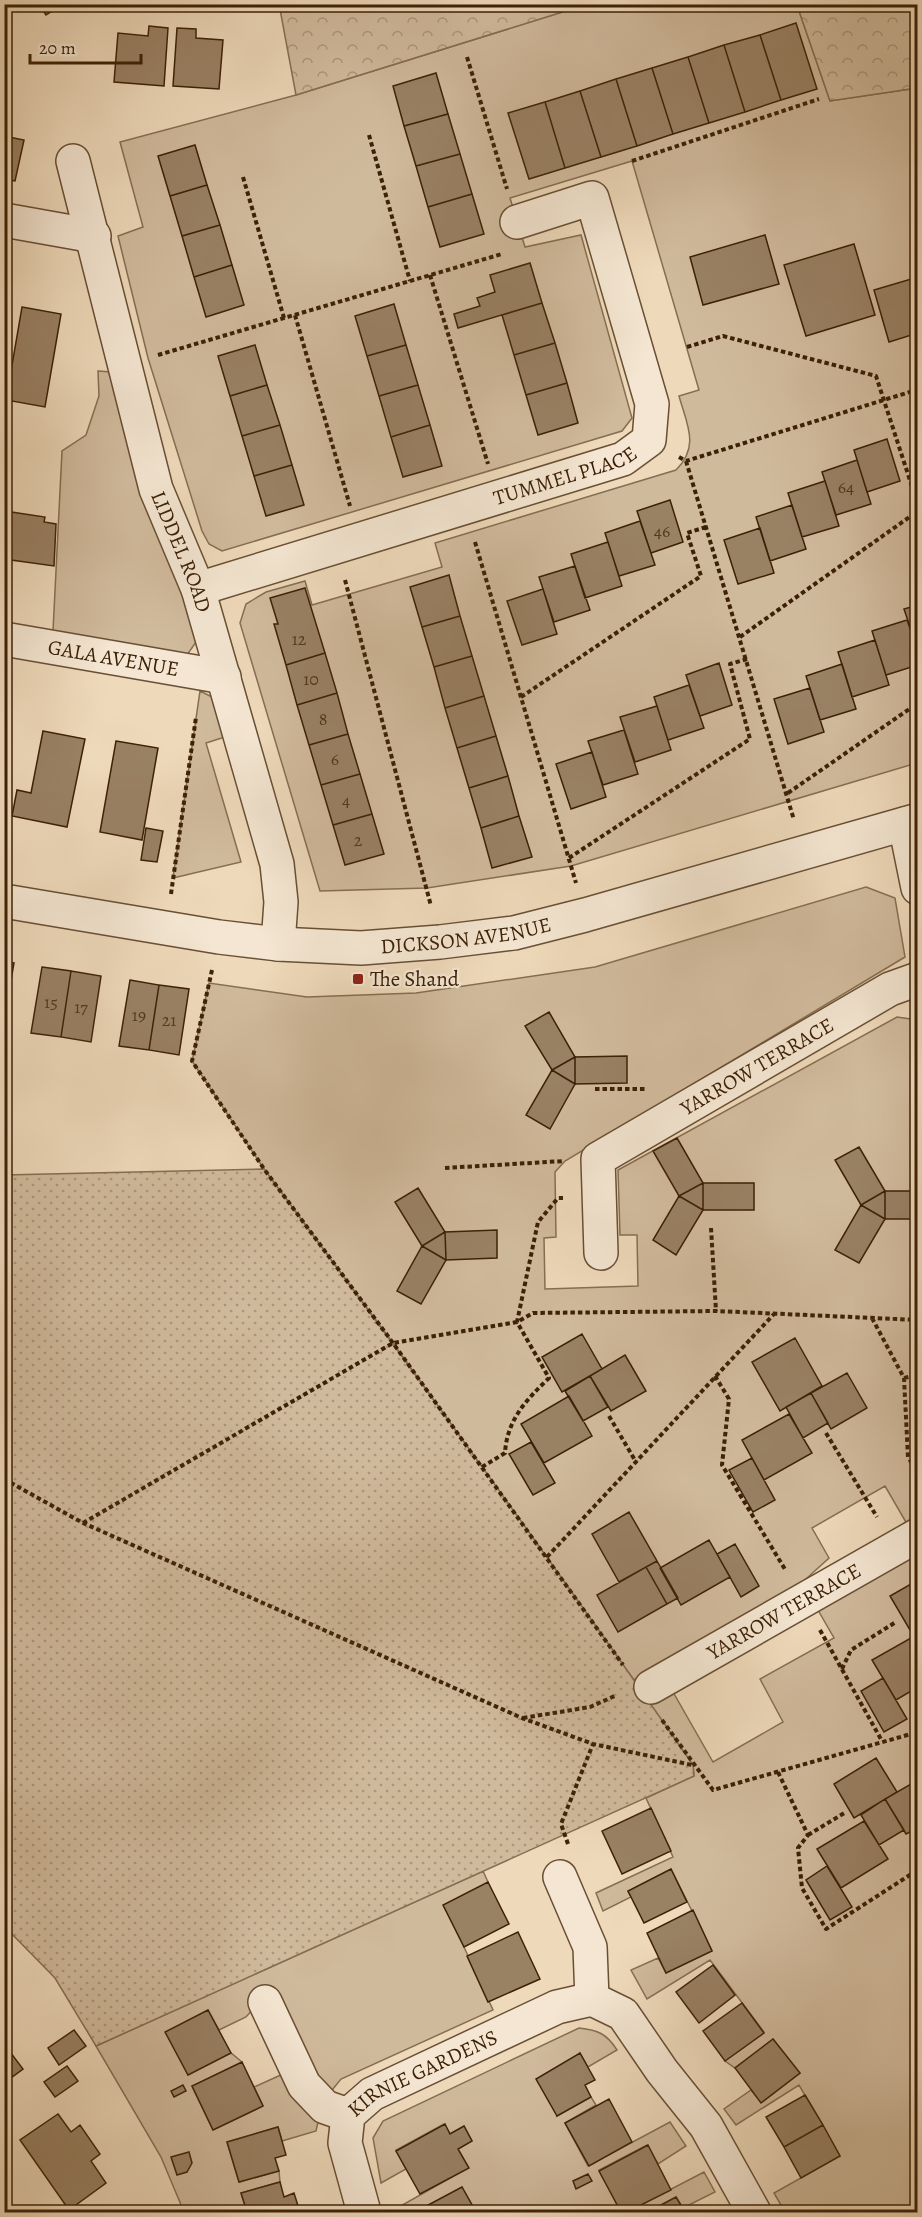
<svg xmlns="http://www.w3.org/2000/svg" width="922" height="2217" font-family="Alegreya,serif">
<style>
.green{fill:#d0ba9c;stroke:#866e52;stroke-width:1.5}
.forest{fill:url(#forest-crowns);stroke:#866e52;stroke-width:1.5}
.park{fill:url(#park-dots);stroke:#866e52;stroke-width:1.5}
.building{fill:#998164;stroke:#3d2107;stroke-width:1.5}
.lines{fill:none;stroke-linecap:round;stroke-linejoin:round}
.minor-casing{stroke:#694f34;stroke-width:36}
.path{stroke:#3d2107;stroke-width:4;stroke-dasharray:4.5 3;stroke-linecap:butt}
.minor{stroke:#f4e6d2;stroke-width:33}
.poi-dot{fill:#8f2418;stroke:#f4e6d2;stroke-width:2}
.labels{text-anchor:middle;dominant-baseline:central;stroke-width:4.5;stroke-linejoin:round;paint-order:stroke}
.number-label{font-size:18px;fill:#54391e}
.street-label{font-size:21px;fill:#3d2107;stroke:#f4e6d2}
.poi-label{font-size:21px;fill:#3d2107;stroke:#f4e6d2;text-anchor:start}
</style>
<defs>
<pattern id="forest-crowns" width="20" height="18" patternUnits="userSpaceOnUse" patternTransform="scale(1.5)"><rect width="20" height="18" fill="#d0ba9c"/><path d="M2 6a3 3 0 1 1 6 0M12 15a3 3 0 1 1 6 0" fill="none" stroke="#aa977d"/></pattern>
<pattern id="park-dots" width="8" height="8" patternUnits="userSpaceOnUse" patternTransform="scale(1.5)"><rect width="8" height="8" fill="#d0ba9c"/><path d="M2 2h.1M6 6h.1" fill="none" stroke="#aa977d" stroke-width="1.8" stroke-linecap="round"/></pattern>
</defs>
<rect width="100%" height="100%" fill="#eed9ba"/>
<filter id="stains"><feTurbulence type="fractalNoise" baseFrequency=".00333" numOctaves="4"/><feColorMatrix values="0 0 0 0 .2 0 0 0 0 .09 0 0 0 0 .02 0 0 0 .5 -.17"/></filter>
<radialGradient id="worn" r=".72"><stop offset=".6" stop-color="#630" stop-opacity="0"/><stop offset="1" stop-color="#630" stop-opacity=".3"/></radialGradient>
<!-- green -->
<path class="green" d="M585 5H797L830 101 917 88 918 390 914 391 918 406 917 763 571 866 427 888 320 891 240 623 246 604 266 592 305 581 312 605 442 567 435 543 676 470C700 446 687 425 679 396L699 390 632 161 510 198 525 247 581 235 632 418 622 431 222 551 209 544 202 531 148 358 118 236 143 227 120 142 296 95Z
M98 371 111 372 201 635 187 655 53 631 62 451 86 435 99 396Z
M200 691 216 699 228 736 206 743 241 862 173 878Z
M866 887 895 898 905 957 565 1161 555 1172 556 1237 544 1238 545 1289 638 1286 637 1235H620L618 1170 897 1017 917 1020V1518L907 1524 885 1486 812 1528 829 1558 796 1588 634 1680 393 1343 264 1169 192 1061 209 983 307 997 416 993 595 967Z
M917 1554V2212H785L774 2193 840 2156 799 2085 736 2125 724 2109 751 2090 761 2102 800 2073 773 2039 735 2068 725 2061 764 2032 710 1960 647 1999 631 1970 658 1958 666 1973 712 1951 671 1869 628 1891 631 1897 603 1911 596 1893 673 1857 646 1798 694 1776 693 1765 651 1705 673 1692 713 1762 783 1722 760 1679 834 1638 818 1610Z
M483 1871 488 1882 464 1947 493 2010 341 2079 328 2095 315 2081 272 1988 246 2017 219 2030 208 2010 166 2032 188 2075 231 2053 242 2062 192 2086 213 2130 263 2106 254 2087 283 2074 319 2118 316 2131 282 2141 278 2127 227 2142 239 2182 279 2171 280 2182 241 2193 247 2212H184L161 2157 96 2046Z
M579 2028C598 2030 607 2034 617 2050L588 2067 580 2053 557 2116 591 2097 596 2105 565 2123 588 2166 670 2122 686 2146 658 2164 647 2145 599 2170 621 2212H476L462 2187 416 2212H390L468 2168 458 2149 472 2141 464 2126 450 2134 444 2124 396 2150 406 2169 381 2183 373 2138 383 2121Z
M704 2172 715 2192 683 2208 676 2197 648 2212H627Z"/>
<!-- forest -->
<path class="forest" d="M279 4H585V5L296 95Z
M797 5H917V88L830 101Z"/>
<!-- park -->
<path class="park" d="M264 1169C410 1366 554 1564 693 1765L694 1776 96 2046 55 1978 5 1927 4 1175Z"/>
<!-- building -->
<path class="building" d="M39 4H63L46 15Z
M796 23 817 89 781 100 760 35Z
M149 26 168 28 164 86 114 82 118 33 148 36Z
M177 28 196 29V38L223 40 219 89 173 86Z
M760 35 781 100 745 112 724 45Z
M724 45 745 112 709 123 688 57Z
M688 57 709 123 673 134 652 68Z
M652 68 673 134 637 146 616 79Z
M436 73 448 114 404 126 393 86Z
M616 79 637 146 601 157 580 91Z
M580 91 601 157 565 168 545 102Z
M545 102 565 168 529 179 508 113Z
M448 114 460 154 416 166 404 126Z
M4 136 24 140 15 181 4 179Z
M195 145 207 185 170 196 158 156Z
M460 154 472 194 428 207 416 166Z
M207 185 220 225 182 236 170 196Z
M472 194 484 234 440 247 428 207Z
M220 225 232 265 194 277 182 236Z
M765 235 779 284 703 305 690 257Z
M854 244 875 315 806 336 784 265Z
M530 263 542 303 458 328 454 314 480 306 477 298 495 292 490 275Z
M232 265 244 305 206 317 194 277Z
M918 277V333L889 342 874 290Z
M542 303 555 343 514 355 502 315Z
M394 304 406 345 367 356 355 316Z
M22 307 61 314 45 407 6 400Z
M555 343 567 383 526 395 514 355Z
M255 345 267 385 230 396 218 356Z
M406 345 418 385 379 396 367 356Z
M567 383 578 423 538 435 526 395Z
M267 385 280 425 242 436 230 396Z
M418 385 430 425 391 437 379 396Z
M280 425 292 465 254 476 242 436Z
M430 425 442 466 403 477 391 437Z
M887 439 900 481 867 492 854 450Z
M857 460 871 504 836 515 822 472Z
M292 465 304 505 266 516 254 476Z
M825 481 839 526 802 537 788 493Z
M4 495H8L5 511 45 517 44 522 56 524 54 566 4 559Z
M670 500 683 542 651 553 637 511Z
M792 505 806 549 770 561 756 517Z
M640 521 655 565 619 576 605 533Z
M760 528 774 573 738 584 724 540Z
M608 542 622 586 585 598 571 554Z
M575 566 590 610 554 622 539 577Z
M449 575 460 616 422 627 410 587Z
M305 588 325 653 286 665 274 624H278L270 598Z
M543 589 557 634 522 645 507 601Z
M918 605V651L904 609Z
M460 616 472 656 434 667 422 627Z
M907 620 918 651V665L886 675 872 631Z
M875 640 889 685 852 697 838 652Z
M325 653 337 693 297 705 286 665Z
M472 656 484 696 445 708 434 667Z
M719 663 732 705 700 716 686 675Z
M842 664 856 709 820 720 806 676Z
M689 685 704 728 668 740 654 697Z
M810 688 824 732 788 744 774 699Z
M337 693 348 734 309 745 297 705Z
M484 696 496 736 457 748 445 708Z
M657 706 671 750 635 762 620 717Z
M624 730 638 774 603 785 588 741Z
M43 731 85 739 67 827 12 816 17 790 31 793Z
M348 734 360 774 321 785 309 745Z
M496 736 508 776 469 788 457 748Z
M116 741 158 748 142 840 100 832Z
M592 752 606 797 571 809 556 764Z
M360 774 372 814 333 825 321 785Z
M508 776 519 816 481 828 469 788Z
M372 814 384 854 345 865 333 825Z
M519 816 532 857 492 868 481 828Z
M146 828 163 831 157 862 141 860Z
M4 962 14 963 4 1021Z
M42 967 71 971 61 1037 31 1033Z
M71 971 101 976 91 1042 61 1037Z
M130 980 159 985 149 1050 119 1046Z
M159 985 189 989 179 1055 149 1050Z
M549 1012 575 1057 552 1070 525 1026Z
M627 1056V1083L575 1084V1057Z
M575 1057V1084L552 1070Z
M552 1070 575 1084 550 1129 526 1115Z
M677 1138 703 1183 679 1196 653 1151Z
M859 1147 885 1191 861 1205 835 1160Z
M703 1183V1210L679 1196Z
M703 1183H754V1210H703Z
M418 1188 445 1232 422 1246 395 1202Z
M885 1191V1219L861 1205Z
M885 1191H918V1219H885Z
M679 1196 703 1210 676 1255 653 1240Z
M861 1205 885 1219 859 1263 835 1250Z
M497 1230V1258L446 1260 445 1232Z
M445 1232 446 1260 422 1246Z
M422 1246 446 1260 421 1304 397 1291Z
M582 1334 602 1369 562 1392 542 1357Z
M795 1338 822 1386 780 1411 752 1362Z
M625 1355 646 1391 611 1411 590 1376Z
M847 1373 867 1408 831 1429 811 1393Z
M590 1376 608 1407 583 1421 565 1391Z
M811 1393 828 1423 803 1438 786 1407Z
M569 1396 592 1436 544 1463 521 1424Z
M789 1414 812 1453 764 1480 742 1440Z
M531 1442 555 1483 533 1495 509 1454Z
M752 1458 775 1500 753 1512 729 1470Z
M629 1512 657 1561 619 1582 592 1534Z
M709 1540 730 1577 681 1605 660 1568Z
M735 1544 759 1586 741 1597 717 1554Z
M657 1561 678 1598 667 1604 646 1567Z
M646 1567 667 1604 618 1632 597 1595Z
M918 1580V1626L910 1630 890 1596Z
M918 1634V1687L896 1700 872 1660Z
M883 1678 907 1719 884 1732 861 1691Z
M876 1758 897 1792 854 1818 834 1784Z
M918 1780V1828L906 1834 885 1799Z
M885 1799 904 1830 879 1845 861 1815Z
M651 1808 671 1851 622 1874 602 1831Z
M864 1821 888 1859 841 1888 817 1849Z
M827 1866 852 1907 830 1920 806 1880Z
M671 1869 687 1902 644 1923 628 1891Z
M488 1882 509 1924 464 1947 443 1905Z
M693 1910 712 1951 666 1973 647 1933Z
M518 1932 540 1979 488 2002 467 1956Z
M713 1965 735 1995 699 2023 676 1992Z
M742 2003 764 2033 725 2061 703 2031Z
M208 2010 231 2053 188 2075 165 2032Z
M74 2030 86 2046 59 2065 48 2048Z
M773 2039 800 2073 761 2103 735 2068Z
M4 2044 23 2069 4 2083Z
M580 2053 595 2080 585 2085 591 2097 557 2116 536 2079Z
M242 2062 263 2106 213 2130 192 2086Z
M67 2066 78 2081 55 2097 44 2082Z
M183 2085 186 2091 174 2097 171 2091Z
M805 2095 823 2125 784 2147 766 2117Z
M609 2099 632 2142 589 2166 565 2123Z
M58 2114 71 2132 80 2125 100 2154 91 2161 106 2183 69 2210 20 2140Z
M445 2124 450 2134 464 2126 472 2141 458 2149 469 2168 420 2194 396 2151Z
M823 2125 840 2156 801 2178 784 2147Z
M278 2127 286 2155 275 2158 279 2171 239 2182 227 2142Z
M648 2145 671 2190 627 2212H621L599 2171Z
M189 2152 192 2163 187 2172 177 2175 171 2157Z
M588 2174 592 2181 576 2189 573 2181Z
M280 2182 284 2197 294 2193 300 2212H247L241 2193Z
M462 2187 476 2212H417V2211Z
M676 2197 685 2212H648Z"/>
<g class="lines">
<!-- minor casing -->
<g class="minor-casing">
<g id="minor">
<path id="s1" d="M73 161 156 489 198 589 277 864 281 902 278 944"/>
<path d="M4 220 94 236"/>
<path id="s2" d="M198 589 623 459 649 440 652 404 592 198 517 222"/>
<path id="s3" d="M4 639 224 677"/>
<path d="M905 824 918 888"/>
<path id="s4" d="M4 901 219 937 278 944 361 948 440 942 514 933 585 915 918 820"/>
<path id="s5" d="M601 1253 598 1159 890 989 918 979"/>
<path id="s6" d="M651 1687 918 1535"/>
<path d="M560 1877 590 1947 592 1999"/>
<path d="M265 2002 304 2085 325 2107 348 2115"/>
<path id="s7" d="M364 2212 345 2143 348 2115 372 2094 557 2007 592 1999 623 2014 662 2071 706 2126 754 2212"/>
</g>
</g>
<!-- path -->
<path class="path" d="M467 57 507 189
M369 135 410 281
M632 161 819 99
M243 177 284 318
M430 275 488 464
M295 315 350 506
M687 347 723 336 876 376 918 505
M158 355 502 254
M679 457 686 461 913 391 918 394
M686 461 794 820
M475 542 576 883
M345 580 431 906
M740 637 918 511
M521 697 701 576 687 533 706 527
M788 793 918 703
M569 858 750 739 730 664 747 659
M171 894 196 717
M212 970 192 1061 264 1169 393 1343 623 1665
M595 1089H645
M445 1168 564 1161
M711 1228 716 1311
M872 1318 904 1378 908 1457 918 1473
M715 1376 729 1399 722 1465 786 1571
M904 1378 918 1375
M609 1416 636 1462
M826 1433 877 1517
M482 1467 505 1453C507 1420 526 1400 549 1378L517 1322 538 1222 558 1198H563
M4 1479 83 1523 522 1718 593 1744 692 1765
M83 1523 393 1343 517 1322 533 1313 716 1311 918 1320
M547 1557 774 1314
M820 1630 882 1741
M842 1669 851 1650 896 1622
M523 1718 590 1707 617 1695
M662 1720 713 1790 918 1732
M778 1772 808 1835 798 1848 802 1888 826 1929 913 1873 918 1875
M808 1835 846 1812
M568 1844 561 1824 593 1744"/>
<!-- minor -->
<use href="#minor" class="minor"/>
</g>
<!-- markers -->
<rect class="poi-dot" x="352" y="973" width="12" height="12" rx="3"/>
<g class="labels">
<!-- number labels -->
<g class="number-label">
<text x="846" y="487">64</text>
<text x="662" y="531">46</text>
<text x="299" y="639">12</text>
<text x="311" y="679">10</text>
<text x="323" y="719">8</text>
<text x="335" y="759">6</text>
<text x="346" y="800">4</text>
<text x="358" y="840">2</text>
<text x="51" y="1002">15</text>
<text x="81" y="1007">17</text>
<text x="139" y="1015">19</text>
<text x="169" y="1020">21</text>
</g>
<!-- street labels -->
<g class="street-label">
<text stroke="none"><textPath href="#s2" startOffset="384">TUMMEL PLACE</textPath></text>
<text stroke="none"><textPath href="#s1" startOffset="406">LIDDEL ROAD</textPath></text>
<text stroke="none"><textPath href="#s3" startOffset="111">GALA AVENUE</textPath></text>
<text stroke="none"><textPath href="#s4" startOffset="466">DICKSON AVENUE</textPath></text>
<text stroke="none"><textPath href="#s5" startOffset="278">YARROW TERRACE</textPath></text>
<text stroke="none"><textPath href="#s6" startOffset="153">YARROW TERRACE</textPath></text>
<text stroke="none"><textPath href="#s7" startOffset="186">KIRNIE GARDENS</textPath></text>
</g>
<!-- poi labels -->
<g class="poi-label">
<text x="370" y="979">The Shand</text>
</g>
</g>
<!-- margin -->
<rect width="922" height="2217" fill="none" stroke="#eed9ba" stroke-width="24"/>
<rect x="6" y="6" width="910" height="2205" fill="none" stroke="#3d2107" stroke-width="3"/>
<rect x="12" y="12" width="898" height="2193" fill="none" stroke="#3d2107" stroke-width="1.5"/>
<!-- scale -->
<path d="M30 54v9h111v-9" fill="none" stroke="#3d2107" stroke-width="3"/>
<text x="39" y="54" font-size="18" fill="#3d2107" stroke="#f4e6d2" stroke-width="4.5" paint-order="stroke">20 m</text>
<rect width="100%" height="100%" filter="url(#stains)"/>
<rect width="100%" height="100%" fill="url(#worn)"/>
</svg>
